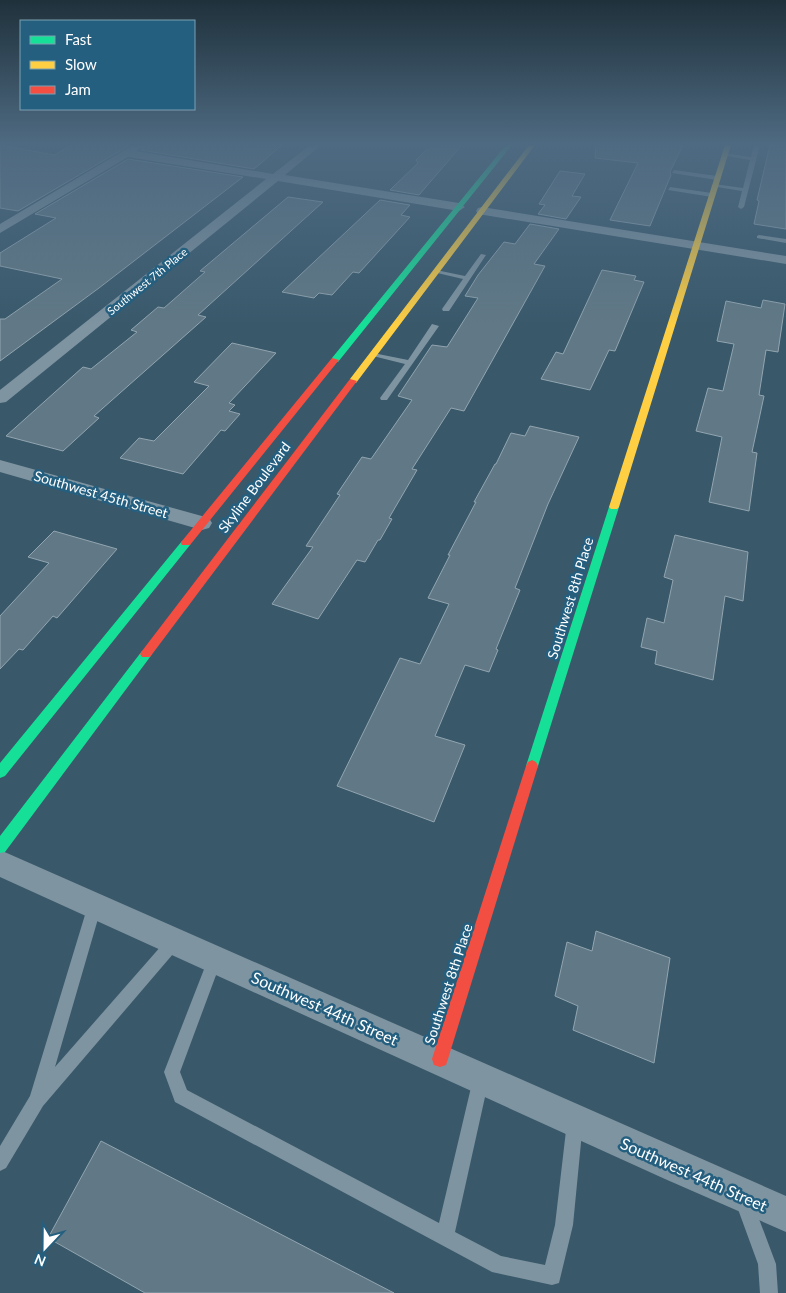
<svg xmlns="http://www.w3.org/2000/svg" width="786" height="1293" font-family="Lato,sans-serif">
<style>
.building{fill:#617986;stroke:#92a5b0}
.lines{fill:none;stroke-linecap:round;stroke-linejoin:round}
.lane{fill:#7f94a1;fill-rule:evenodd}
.street{fill:#7f94a1;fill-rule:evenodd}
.fast{fill:#16e098;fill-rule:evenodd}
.slow{fill:#ffcf43;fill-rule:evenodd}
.jam{fill:#f24e42;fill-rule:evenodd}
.labels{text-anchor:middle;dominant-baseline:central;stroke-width:5;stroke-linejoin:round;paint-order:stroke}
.far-street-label{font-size:11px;fill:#fff;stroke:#255f7f}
.street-label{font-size:14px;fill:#fff;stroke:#255f7f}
.near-street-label{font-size:16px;fill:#fff;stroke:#255f7f}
</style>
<rect width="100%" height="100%" fill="#39596b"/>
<!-- building -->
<path class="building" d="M0 145 54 155 72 145H130L18 211 0 208Z
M144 145H282L254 169 141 150Z
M435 145H462L419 195 390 190 418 163 416 160 426 150H429Z
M596 145H683L670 172 671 175 650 226 610 220 638 163 595 158Z
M770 145H786V229L754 224 759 201 757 200Z
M128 159 243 177 99 288 0 361V319H5L62 279 0 266V253L56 218 35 214Z
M560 171 585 174 572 196 581 197 566 219 538 214 545 205 539 204Z
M288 197 323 202 198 315 206 317 94 416 99 418 63 451 6 436 83 367 91 369 137 332 131 330 158 307 164 308 205 272 200 271Z
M380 200 410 205 401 215 410 217 359 273 353 272 332 295 319 293 314 298 282 292Z
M530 224 559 229 534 264 545 266 464 411 451 408 412 469 417 470 389 518 392 519 380 540H378L365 562 357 560 318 619 272 604 313 547 306 546 340 495 337 494 362 457 371 459 412 400 398 396 432 345 447 347 478 298 465 296 478 275 504 242 515 244Z
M602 270 636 276 634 280 644 282 615 351 609 350 590 390 541 379 556 352 563 354Z
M763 300 785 304 778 352 766 350 759 395 764 396 752 452 757 453 749 511 709 502 722 437 696 431 708 388 723 391 734 344 717 341 726 301 761 308Z
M232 343 276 353 229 403 235 405 229 411 240 414 225 431 221 430 183 474 120 458 139 438 154 441 209 386 194 382Z
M530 426 579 437 548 504 515 588 520 590 496 649 498 650 489 672 465 665 435 736 465 745 434 822 337 786 400 658 420 664 449 604 428 598 450 555H448L476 502H474L495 464H496L511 433 525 436Z
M54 531 117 549 57 618 53 616 23 650 19 649 0 669V616L49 563 28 557Z
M675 535 748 552 743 601 725 596 713 680 655 664 657 651 641 647 647 618 664 623 673 580 664 577Z
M596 931 670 958 654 1063 573 1030 578 1006 555 996 567 942 592 951Z
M101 1141 394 1293H145L48 1238Z"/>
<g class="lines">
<!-- lane -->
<path class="lane" d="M754 145H760L744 207 741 209 738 207 742 191 711 186 714 184 743 188 750 160 721 155 724 153 751 157Z
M674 170 717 176 720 178 717 180 672 173Z
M670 187 712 193 715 195 712 197 668 190Z
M759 235 786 239V243L757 238V236Z
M481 254 486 255 449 311H443L442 309 463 279 433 272 436 270 465 276Z
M432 324 439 326 387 400H381L380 398 405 364 369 355 373 353 408 360Z
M95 898 100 900 102 905 55 1067 169 937 174 935 179 937 181 942 179 947 43 1106 6 1168 0 1171V1146L30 1096 88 905 90 900Z
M215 952 220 954 222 959 180 1072 187 1090 439 1223 473 1079 475 1073 481 1071 487 1073 489 1079 455 1232 501 1256 545 1265 555 1225 567 1122 569 1116 575 1114 581 1116 583 1122 573 1225 559 1283 552 1285 492 1272 175 1102 164 1072 210 954Z
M744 1192 750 1195 776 1264 778 1293H760L758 1264 735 1201 738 1195Z"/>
<!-- street -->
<path class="street" d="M133 145 143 146 136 151 273 174 310 145H321L285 175 459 203 465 207 459 211 278 181 6 402 0 403V390L266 179 128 157 0 233V224Z
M482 207 786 256V264L478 214 476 211 478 208Z
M0 460 209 518 212 523 209 528 202 530 0 472Z
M0 850 786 1196V1232L665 1179 0 877Z"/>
<!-- fast -->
<path class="fast" d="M506 145H512L338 362H332V358Z
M614 504 619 507 538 766 536 770 532 772 528 770 526 766 609 507Z
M186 540 190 541 191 543 190 545 5 776 0 778V763L182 541Z
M146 650 150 651 152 654 150 657 5 852 0 853V836L142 651Z"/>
<!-- slow -->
<path class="slow" d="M529 145H535L356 383H350V379Z
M725 145H731L619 507 617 509H611L609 507Z"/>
<!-- jam -->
<path class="jam" d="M332 358 339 360 190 545H182L181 543 182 541Z
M350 379 357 381 150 657H142L140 654 142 651Z
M532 760 536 762 538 766 448 1059 446 1065 440 1067 434 1065 432 1059 526 766 528 762Z"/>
</g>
<!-- sky -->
<linearGradient id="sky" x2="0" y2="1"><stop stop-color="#1f313b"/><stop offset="0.44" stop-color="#4e6a82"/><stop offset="1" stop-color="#4e6a82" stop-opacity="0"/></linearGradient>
<rect width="786" height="326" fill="url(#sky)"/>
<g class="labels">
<!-- far-street labels -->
<g class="far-street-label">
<text transform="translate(147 281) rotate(-39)">Southwest 7th Place</text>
</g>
<!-- street labels -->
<g class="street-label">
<text transform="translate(254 487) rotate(-53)">Skyline Boulevard</text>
<text transform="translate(101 494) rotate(16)">Southwest 45th Street</text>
<text transform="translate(570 598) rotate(-73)">Southwest 8th Place</text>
<text transform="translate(448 984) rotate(-72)">Southwest 8th Place</text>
</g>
<!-- near-street labels -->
<g class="near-street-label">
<text transform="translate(325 1008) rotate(24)">Southwest 44th Street</text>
<text transform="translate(694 1174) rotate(24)">Southwest 44th Street</text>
</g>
</g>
<!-- legend -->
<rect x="20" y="20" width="175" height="90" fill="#255f7f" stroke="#7c9fb2"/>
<rect x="30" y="36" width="25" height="8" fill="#16e098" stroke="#7c9fb2"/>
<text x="65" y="45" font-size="15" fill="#ffffff">Fast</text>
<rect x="30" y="61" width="25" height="8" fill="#ffcf43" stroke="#7c9fb2"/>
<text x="65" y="70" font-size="15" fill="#ffffff">Slow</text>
<rect x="30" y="86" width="25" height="8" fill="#f24e42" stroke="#7c9fb2"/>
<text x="65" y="95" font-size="15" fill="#ffffff">Jam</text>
<!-- north arrow -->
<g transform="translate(45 1248) rotate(202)" stroke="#255f7f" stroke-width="4" paint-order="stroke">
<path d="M0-4L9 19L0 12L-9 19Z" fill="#ffffff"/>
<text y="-8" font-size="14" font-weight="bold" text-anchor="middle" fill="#ffffff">N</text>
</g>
</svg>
